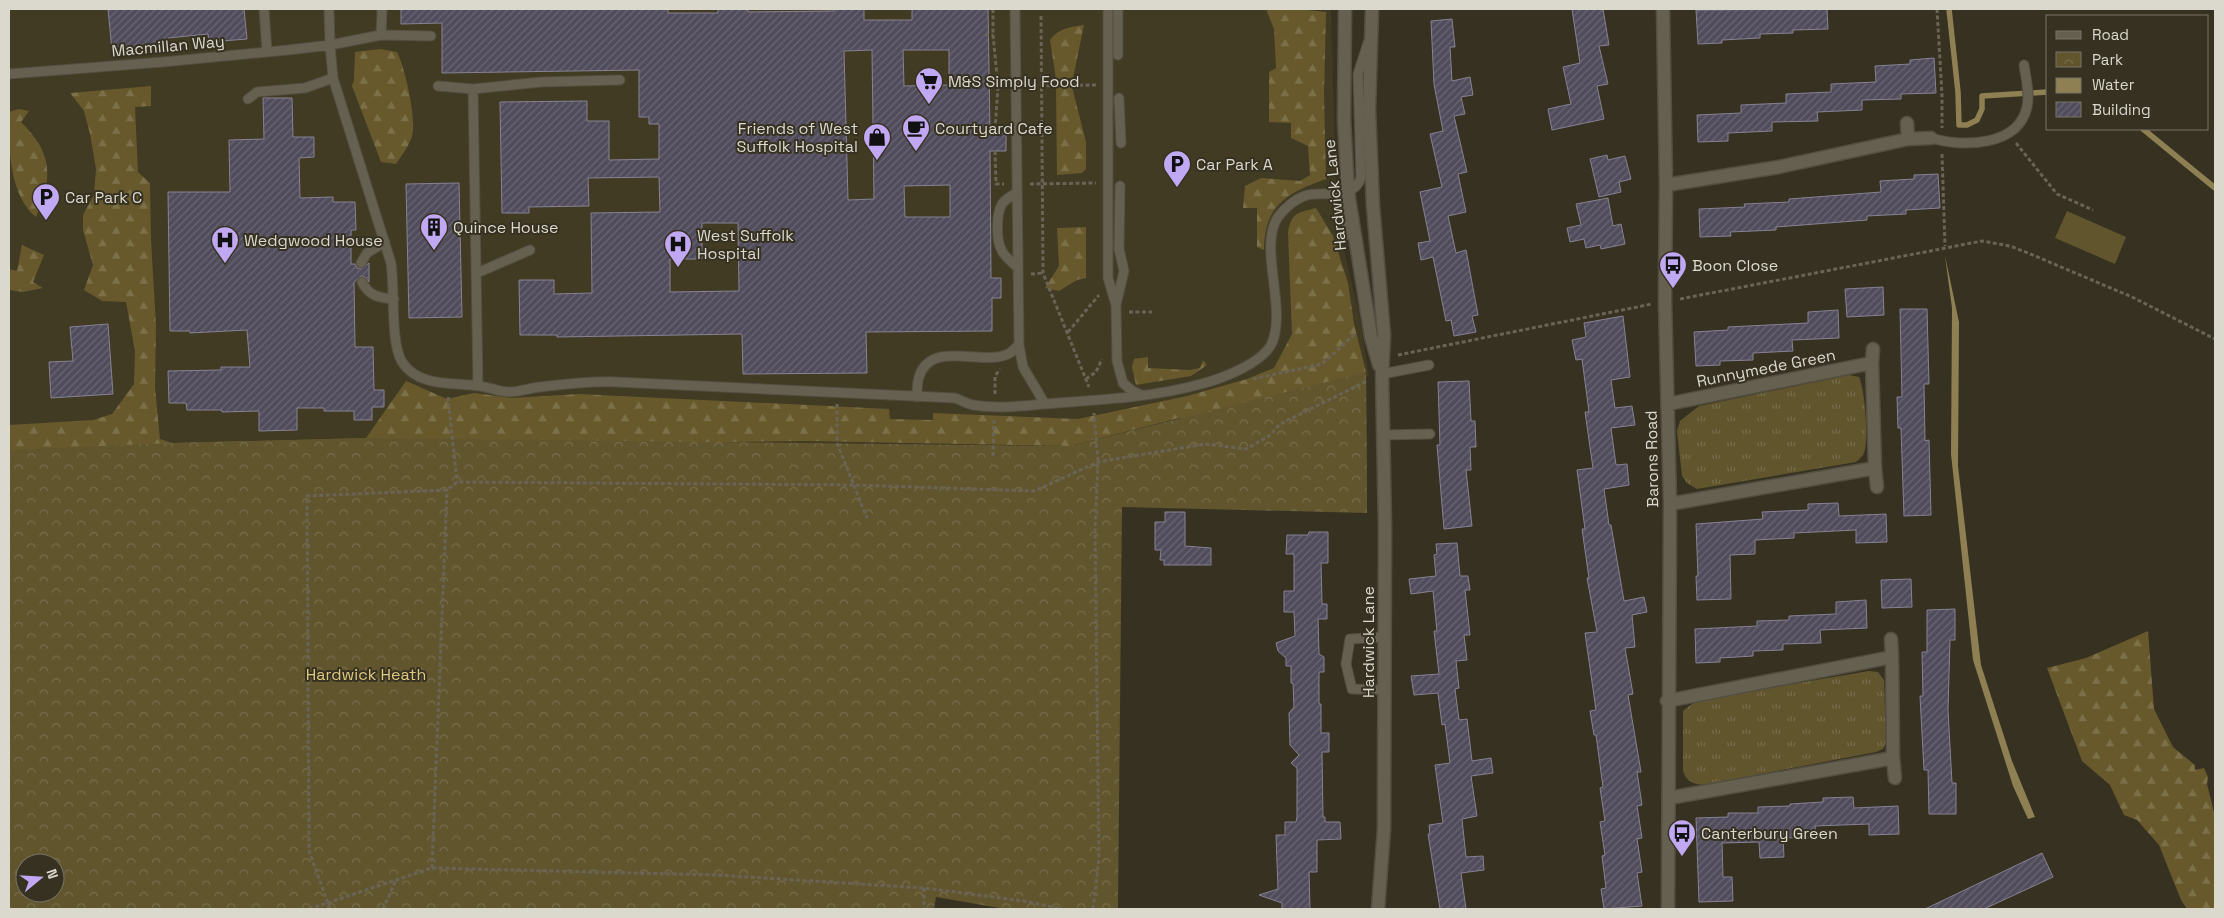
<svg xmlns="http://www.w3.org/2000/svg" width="2224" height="918" font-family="'Space Grotesk',sans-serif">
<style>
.built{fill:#413b24}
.grass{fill:url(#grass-tufts)}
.forest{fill:url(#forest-firs)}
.park{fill:url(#park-crowns);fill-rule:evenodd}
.pitch{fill:#61552e}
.water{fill:#8e8052}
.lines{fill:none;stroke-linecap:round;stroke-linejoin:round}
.stream{stroke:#8e8052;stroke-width:5.5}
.building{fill:url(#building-hatch);stroke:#878294;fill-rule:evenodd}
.service-casing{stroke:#534e41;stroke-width:11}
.minor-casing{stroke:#534e41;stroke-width:15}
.tertiary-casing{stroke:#534e41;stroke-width:15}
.path{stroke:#696456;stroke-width:3;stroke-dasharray:4 2.5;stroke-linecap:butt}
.service{stroke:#65604f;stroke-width:9}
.minor{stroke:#65604f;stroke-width:12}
.tertiary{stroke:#65604f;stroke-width:12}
.labels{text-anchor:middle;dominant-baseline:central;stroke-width:4;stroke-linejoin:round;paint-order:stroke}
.street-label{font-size:16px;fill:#dbd8ce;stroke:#363121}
.poi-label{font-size:16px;fill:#dbd8ce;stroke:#363121;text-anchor:start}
.park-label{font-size:16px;fill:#dfc980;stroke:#363121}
</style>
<defs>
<pattern id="grass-tufts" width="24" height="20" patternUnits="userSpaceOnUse" patternTransform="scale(1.25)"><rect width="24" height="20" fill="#61552e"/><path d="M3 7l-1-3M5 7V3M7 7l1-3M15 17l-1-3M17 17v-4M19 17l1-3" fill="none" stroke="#776d4b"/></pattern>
<pattern id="forest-firs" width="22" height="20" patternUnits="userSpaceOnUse" patternTransform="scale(1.25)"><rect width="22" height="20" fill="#67592c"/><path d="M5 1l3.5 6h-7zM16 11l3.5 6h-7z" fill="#7c7049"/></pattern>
<pattern id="park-crowns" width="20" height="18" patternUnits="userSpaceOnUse" patternTransform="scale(1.25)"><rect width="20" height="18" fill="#61552e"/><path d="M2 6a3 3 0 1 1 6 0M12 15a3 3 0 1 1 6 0" fill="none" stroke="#776d4b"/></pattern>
<pattern id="building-hatch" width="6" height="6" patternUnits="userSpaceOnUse" patternTransform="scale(1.25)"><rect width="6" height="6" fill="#514c5c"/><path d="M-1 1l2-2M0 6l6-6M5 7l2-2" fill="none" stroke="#696572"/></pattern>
</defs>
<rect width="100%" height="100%" fill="#363121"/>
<!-- built -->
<path class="built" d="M9 9H1331L1337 221 1359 314 1369 376 1070 446 366 438 172 443 9 450Z"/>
<!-- grass -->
<path class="grass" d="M1849 375 1859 377C1865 390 1869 440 1864 453 1862 457 1859 459 1856 462L1697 489 1687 483 1682 476 1677 431 1680 421 1699 406Z
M1869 671 1878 672 1884 680 1886 742 1883 749 1876 752 1704 785C1693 784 1687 782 1683 771V711L1692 704 1705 699Z"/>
<!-- forest -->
<path class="forest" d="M1266 9H1296L1326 12 1324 95 1326 179C1287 193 1264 205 1264 250L1257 247V208H1243L1245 186 1261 178 1300 181 1310 175 1308 146 1291 138V123L1269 122V72L1276 68 1274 29Z
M1084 25 1073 78 1056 79 1050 40C1059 28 1070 27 1084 25Z
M380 49 397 52C405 67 417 121 412 136 409 146 402 155 396 164L381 162 352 86 354 80 355 52Z
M151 86V106L135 107 138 172 150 183 151 240 156 326 155 388 160 439 172 443 366 438 406 381 447 399 474 393 511 398 579 394 889 409 890 419 933 420V413L1078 419 1187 396 1247 379 1274 368 1292 334 1288 233C1291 212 1298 213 1316 208L1333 236 1348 283 1354 324 1366 372 1367 513 1179 418 1070 446 806 441 652 443 450 440 9 475V425L93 420 112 414 134 384 135 351 126 302 102 301 84 290 93 265 83 230V215L94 195 96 169 90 134 84 111 70 93Z
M1056 87H1072L1086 142V169L1082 173 1057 175Z
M19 109 29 111 21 122C53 153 53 178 36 217 8 194 9 145 9 112Z
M1086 227V278L1077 280 1059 291 1045 288 1059 266 1057 228Z
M22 245 44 255 33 282 43 288 23 292 9 290V269L17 271Z
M1148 357V368L1190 370 1200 368 1203 360 1207 365 1191 376 1136 385 1132 367 1134 359Z
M2148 631 2154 709 2173 747 2195 765V770L2204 768 2208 777 2207 784 2215 816V909H2187L2181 900 2159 845 2137 820 2124 815 2110 785 2082 761 2047 668 2086 658Z"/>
<!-- park -->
<path class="park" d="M1366 372 1367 513 1122 507 1118 909H1005L936 897 934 909H9V450L172 443 366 438 1070 446ZM25 863H55V893H25Z"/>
<!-- pitch -->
<path class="pitch" d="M2067 211 2126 237 2115 264 2055 238Z"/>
<!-- water -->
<path class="water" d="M1945 256 1959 322 1958 466 1981 665 2012 761 2035 817 2028 819 2013 786 1973 660 1951 454 1952 308Z"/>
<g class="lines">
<!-- stream -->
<path class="stream" d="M1949 9 1958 92 1959 125H1967L1977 120 1982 109V96L2048 92
M2143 129 2215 188"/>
</g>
<!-- building -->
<path class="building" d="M108 9H244L247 39 209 42 208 34 168 38 169 45 112 50Z
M401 9H668V13H718V9H748V12L834 11V9H864V20H912V9H988L990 131H1006V151H990L991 278H1001V298H992V331L866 332 867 373 743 374 742 334 557 337V335H520L519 280H554V294L592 293 591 213 660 212 659 177 588 178 589 206 529 207V213H502L500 102 587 101V121H609V160L659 159V124H649V117H639V70L442 73V23L401 24ZM872 50 874 199 848 200 844 51ZM903 50H949V85L904 86ZM950 185V217H905L904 186ZM702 223H738L739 291 670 292V259H702Z
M1572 9H1603L1609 45 1599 46 1608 84 1597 86 1604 119 1552 130 1548 109 1571 104 1563 67 1580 63Z
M1827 9 1828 29 1793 30V33L1760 34V38L1722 40V43L1698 44 1696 10Z
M1452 19 1455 47H1450L1452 81 1470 77 1473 95 1461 97 1465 114 1454 116 1467 172 1458 174 1466 212 1448 216 1456 253 1466 250 1478 315 1472 316 1476 332 1454 336 1451 320 1446 321 1433 257 1421 260 1418 243 1430 241 1420 192 1442 187 1430 134 1443 131 1434 84 1431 21Z
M1934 58 1936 93 1901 94V99L1862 100V110L1817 112 1818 121 1772 122V131L1728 133V141L1698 142 1697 115 1741 113V105L1786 103V94L1831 92V84L1876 82 1875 66 1910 64V60Z
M263 98H292L293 137H314V157L299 158 300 198 333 197V202H355L356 230H351V264H355L357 268 361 269 369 263V282L365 277 361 276 354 282 355 347H373L374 390H384V407H372V420H354V411H324V408H297V430L259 431V411L222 412V410H187L186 403H169L168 371 221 370V367H250L247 330 190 333V331H170L168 192H230L229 140 264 139Z
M1607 155 1608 160 1625 156 1631 179 1619 182 1621 192 1599 197 1590 159Z
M1938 174 1940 208 1906 210V214L1867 216V220L1776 227V230L1730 232 1731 236 1700 237 1699 209 1745 207 1744 204 1789 202V199L1881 192 1880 181 1914 179V175Z
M459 183 462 317 409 318 406 184Z
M1608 198 1613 226 1621 224 1625 244 1601 249 1600 245 1586 248 1584 239 1570 242 1567 228 1581 225 1576 204Z
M1883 287 1884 315 1847 317 1845 289Z
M1900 309H1927L1929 384H1924L1925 441 1929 440 1931 515 1904 516 1901 428H1898L1897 397H1902Z
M1838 310 1839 338 1792 340 1793 351 1753 353V360L1720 361V365L1696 366 1694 332 1728 330V327L1808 323V312Z
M1623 316 1630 377 1611 380 1615 408 1632 406 1635 425 1611 428 1616 465 1627 464 1629 485 1604 489 1609 525H1611L1624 601 1644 597 1647 612 1632 615 1635 647 1625 648 1633 694 1628 695 1641 772H1637L1642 805 1637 806 1642 838 1637 839 1642 872 1637 873 1642 906 1604 909 1601 889 1606 888 1602 856 1605 855 1600 822 1605 821 1600 788 1603 787 1596 735H1594L1590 711 1596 710 1585 633 1597 632 1587 578H1589L1582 529H1585L1577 470 1593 468 1585 412H1589L1582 359 1576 360 1572 340 1586 337 1584 323Z
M108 324 113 394 51 398 49 362 73 361 70 327Z
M1469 381 1471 421H1475L1476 447H1470L1471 470H1466L1472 526 1444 529 1437 445H1440L1438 382Z
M1838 503 1839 516 1886 514 1887 542 1856 543V530L1794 533V538L1755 540V554L1730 555 1731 599 1697 600 1696 576H1698L1696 524 1763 519 1762 512 1808 510V504Z
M1165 512H1185V546L1211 548V565H1164V560H1160L1161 550H1155V522H1165Z
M1309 532H1328V563H1321L1322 604H1327V619H1318L1319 654 1324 657V672H1319V704H1321V733H1329V752H1322L1323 817H1325V822H1340L1341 839 1317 840V872H1309L1310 909H1282V903L1259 895 1278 889 1276 835H1285V822H1296L1297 817V768L1291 763 1299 755 1290 745 1289 713 1294 707 1293 683H1291V666H1286V658L1278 651 1276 643 1295 636 1294 612H1284V591H1294V554H1286L1287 535H1308Z
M1457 543 1460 576H1468L1470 590H1465L1470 635H1464L1467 660 1456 661 1459 688 1455 689 1459 720 1467 719 1472 761 1491 758 1493 773 1471 776 1477 816 1462 819 1466 857 1483 856 1484 870 1461 873 1466 909H1440L1428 834H1430L1429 825 1443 823 1435 765 1450 763 1445 724 1442 725 1438 693 1414 695 1411 676 1439 674 1434 631H1437L1433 591 1411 594 1409 579 1436 576 1434 555 1437 554 1436 544Z
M1911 579 1912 607 1882 608 1881 580Z
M1866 600 1867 628 1820 630 1821 643 1783 644V650L1753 651V656L1720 658V662L1696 663 1695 629 1757 626V621L1789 620V616L1836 614V602Z
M1955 609V640H1950L1948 710 1952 783H1956V814H1929L1928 770H1924L1920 696H1923L1922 652H1927V610Z
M1853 797 1854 808 1898 806 1899 834 1869 835V824L1815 826 1816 837 1783 838 1784 857 1760 858 1759 842 1722 843 1723 877H1732L1733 901 1699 902 1696 818 1728 817V813H1758V807L1790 806V804L1823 802V798Z
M2042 853 2053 877 1984 909H1925Z"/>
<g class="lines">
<!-- service casing -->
<g class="service-casing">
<path id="service" d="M264 9 267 52
M329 9 330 45 333 78 391 263C395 288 390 342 402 362 419 388 454 382 479 386 489 387 499 392 509 392 519 392 530 388 540 387 565 384 590 381 616 382L955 398C961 400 967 404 973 405 997 409 1021 406 1044 404 1096 400 1151 398 1201 384 1221 379 1263 363 1272 343 1287 307 1258 247 1278 217 1285 208 1294 200 1304 196 1324 189 1351 203 1361 178L1358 74 1368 43
M1015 9 1019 345 1023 367 1045 404
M1108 9V278L1116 305
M381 35 382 11
M1118 55V9
M9 74 163 62 288 50 330 45 381 35 431 36
M438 86 473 89 541 82 620 80
M473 89 478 385
M1119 98 1121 143
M248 99 257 92 305 88 333 78
M1931 138C1963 147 2018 147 2027 107 2030 94 2026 79 2024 65
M1120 186 1119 249 1124 271 1116 305 1117 361 1123 383 1131 390 1141 395
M1017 192C1012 196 1005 199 1002 204 996 214 996 241 1002 251 1005 257 1013 263 1018 268
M1332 195 1340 201 1349 235
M361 263 367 253 385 242
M477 273 530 250
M362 282C369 296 379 298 394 299
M1382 374 1429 365
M917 397C917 391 917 383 919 377 931 338 984 368 1010 353 1013 351 1016 347 1019 345
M1384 435 1430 434
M1384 690 1352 689 1346 664 1350 639 1384 637"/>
</g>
<!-- minor casing -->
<g class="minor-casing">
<path id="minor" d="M1663 9 1666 185 1665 301 1670 504 1668 909
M1907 123 1908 139
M1666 185 1779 167 1908 139 1931 138
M1872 363 1873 349
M1668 404 1872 363 1875 468 1670 504
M1875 468 1877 487
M1891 639 1892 657
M1667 701 1892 657 1893 758 1669 798
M1893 758 1895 778"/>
</g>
<!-- tertiary casing -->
<g class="tertiary-casing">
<path id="tertiary" d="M1345 9 1344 120 1348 192 1371 337 1379 365
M1372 9 1369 110 1373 206 1384 335 1382 374 1385 527 1384 829 1378 909"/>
</g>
<!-- path -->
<path class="path" d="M993 9V35L998 86 995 131
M1937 9 1942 95V128
M1041 16 1043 273 1089 387
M985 35H993
M1027 86 1096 85
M2016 143 2057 194 2093 210
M995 151 996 184H1004
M1942 154 1945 246
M1030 184 1096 183
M1031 274 1043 273
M1680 299 1982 241 2010 246 2028 253 2132 297 2215 339
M1129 312H1152
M1068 332 1099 295
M1398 355 1652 304
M1086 379 1096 372 1102 359
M1253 379 1322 364 1356 333
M995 394V376L1000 369
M448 397 457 482
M837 404V443L867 518
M993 456 994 420
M432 868 447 490
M924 888V909
M309 909 432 868 715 875 924 888 1024 901 1062 909
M330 909 309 851 307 496 447 490 457 482 855 485 1034 491 1098 462 1205 444 1246 449 1269 436 1280 424 1367 381
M383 909 396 880
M1093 909 1099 859 1095 530 1098 462 1094 413"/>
<!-- service -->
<use href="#service" class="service"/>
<!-- minor -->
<use href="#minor" class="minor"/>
<!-- tertiary -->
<use href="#tertiary" class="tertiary"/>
</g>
<!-- icons -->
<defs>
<g id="supermarket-pin" transform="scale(1.4375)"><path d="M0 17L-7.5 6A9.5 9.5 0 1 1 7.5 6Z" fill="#c1a8f3" stroke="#363121"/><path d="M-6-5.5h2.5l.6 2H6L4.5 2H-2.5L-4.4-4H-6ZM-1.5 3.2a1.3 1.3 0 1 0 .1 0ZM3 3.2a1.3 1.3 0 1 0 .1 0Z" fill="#111"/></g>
<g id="cafe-pin" transform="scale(1.4375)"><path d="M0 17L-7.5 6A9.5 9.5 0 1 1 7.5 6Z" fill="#c1a8f3" stroke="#363121"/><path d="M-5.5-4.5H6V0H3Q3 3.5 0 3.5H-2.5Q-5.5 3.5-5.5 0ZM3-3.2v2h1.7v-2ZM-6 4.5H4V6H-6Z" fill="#111"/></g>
<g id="shop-pin" transform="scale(1.4375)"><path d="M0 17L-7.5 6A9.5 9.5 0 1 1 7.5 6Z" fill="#c1a8f3" stroke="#363121"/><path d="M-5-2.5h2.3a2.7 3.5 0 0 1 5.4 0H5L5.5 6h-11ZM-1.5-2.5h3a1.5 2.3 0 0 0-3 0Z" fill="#111"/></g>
<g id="parking-pin" transform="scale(1.4375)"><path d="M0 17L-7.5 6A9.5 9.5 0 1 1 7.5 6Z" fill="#c1a8f3" stroke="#363121"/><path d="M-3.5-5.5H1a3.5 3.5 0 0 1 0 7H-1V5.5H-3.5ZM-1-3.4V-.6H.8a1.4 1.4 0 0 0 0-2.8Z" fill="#111"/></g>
<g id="building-pin" transform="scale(1.4375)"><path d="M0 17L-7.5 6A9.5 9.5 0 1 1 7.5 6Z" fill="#c1a8f3" stroke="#363121"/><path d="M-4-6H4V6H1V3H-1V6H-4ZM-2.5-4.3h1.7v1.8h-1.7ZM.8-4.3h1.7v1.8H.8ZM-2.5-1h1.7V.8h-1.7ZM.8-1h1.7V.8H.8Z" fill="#111"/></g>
<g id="hospital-pin" transform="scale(1.4375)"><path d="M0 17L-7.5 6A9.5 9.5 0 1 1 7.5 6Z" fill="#c1a8f3" stroke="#363121"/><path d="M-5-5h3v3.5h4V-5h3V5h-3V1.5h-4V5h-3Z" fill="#111"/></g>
<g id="bus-pin" transform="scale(1.4375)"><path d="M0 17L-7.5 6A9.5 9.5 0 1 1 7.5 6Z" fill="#c1a8f3" stroke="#363121"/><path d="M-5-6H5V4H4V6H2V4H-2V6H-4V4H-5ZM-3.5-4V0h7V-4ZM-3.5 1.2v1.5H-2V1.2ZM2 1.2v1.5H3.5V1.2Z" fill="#111"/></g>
</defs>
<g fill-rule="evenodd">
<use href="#supermarket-pin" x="929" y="81"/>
<use href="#cafe-pin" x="916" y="128"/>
<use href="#shop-pin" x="877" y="137"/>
<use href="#parking-pin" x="1177" y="164"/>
<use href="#parking-pin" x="46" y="197"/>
<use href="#building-pin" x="434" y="227"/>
<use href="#hospital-pin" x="225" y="240"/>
<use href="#hospital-pin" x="678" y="244"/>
<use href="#bus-pin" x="1673" y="265"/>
<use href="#bus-pin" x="1682" y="833"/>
</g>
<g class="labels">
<!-- street labels -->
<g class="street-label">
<text transform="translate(168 46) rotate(-5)">Macmillan Way</text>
<text transform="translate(1335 195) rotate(-96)">Hardwick Lane</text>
<text transform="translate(1766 368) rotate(-11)">Runnymede Green</text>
<text transform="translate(1652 459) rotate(-91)">Barons Road</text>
<text transform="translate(1368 642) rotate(-90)">Hardwick Lane</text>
</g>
<!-- poi labels -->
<g class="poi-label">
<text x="948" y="81">M&amp;S Simply Food</text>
<text x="858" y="128" text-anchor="end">Friends of West<tspan x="858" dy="18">Suffolk Hospital</tspan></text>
<text x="935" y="128">Courtyard Cafe</text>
<text x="1196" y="164">Car Park A</text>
<text x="65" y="197">Car Park C</text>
<text x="453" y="227">Quince House</text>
<text x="697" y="235">West Suffolk<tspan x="697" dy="18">Hospital</tspan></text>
<text x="244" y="240">Wedgwood House</text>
<text x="1692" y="265">Boon Close</text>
<text x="1701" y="833">Canterbury Green</text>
</g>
<!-- park labels -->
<g class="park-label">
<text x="366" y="674">Hardwick Heath</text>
</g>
</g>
<!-- border -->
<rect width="2224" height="918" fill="none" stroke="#dbd8ce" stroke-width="20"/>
<!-- legend -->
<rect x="2046" y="15" width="162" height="115" fill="#363121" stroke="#787466"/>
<rect x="2056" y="31" width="25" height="8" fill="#65604f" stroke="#787466"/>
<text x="2092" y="40" font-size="15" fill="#dbd8ce">Road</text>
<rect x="2056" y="52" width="25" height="15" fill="url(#park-crowns)" stroke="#787466"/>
<text x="2092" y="65" font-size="15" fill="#dbd8ce">Park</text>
<rect x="2056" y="78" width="25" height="15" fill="#8e8052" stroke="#787466"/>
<text x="2092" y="90" font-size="15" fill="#dbd8ce">Water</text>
<rect x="2056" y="102" width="25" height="15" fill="url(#building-hatch)" stroke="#787466"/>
<text x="2092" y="115" font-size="15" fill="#dbd8ce">Building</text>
<!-- north arrow -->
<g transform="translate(40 878) rotate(72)"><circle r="24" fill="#363121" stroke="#787466"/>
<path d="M0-4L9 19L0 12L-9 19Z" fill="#c1a8f3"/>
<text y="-8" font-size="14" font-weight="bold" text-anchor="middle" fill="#dbd8ce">N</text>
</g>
</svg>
